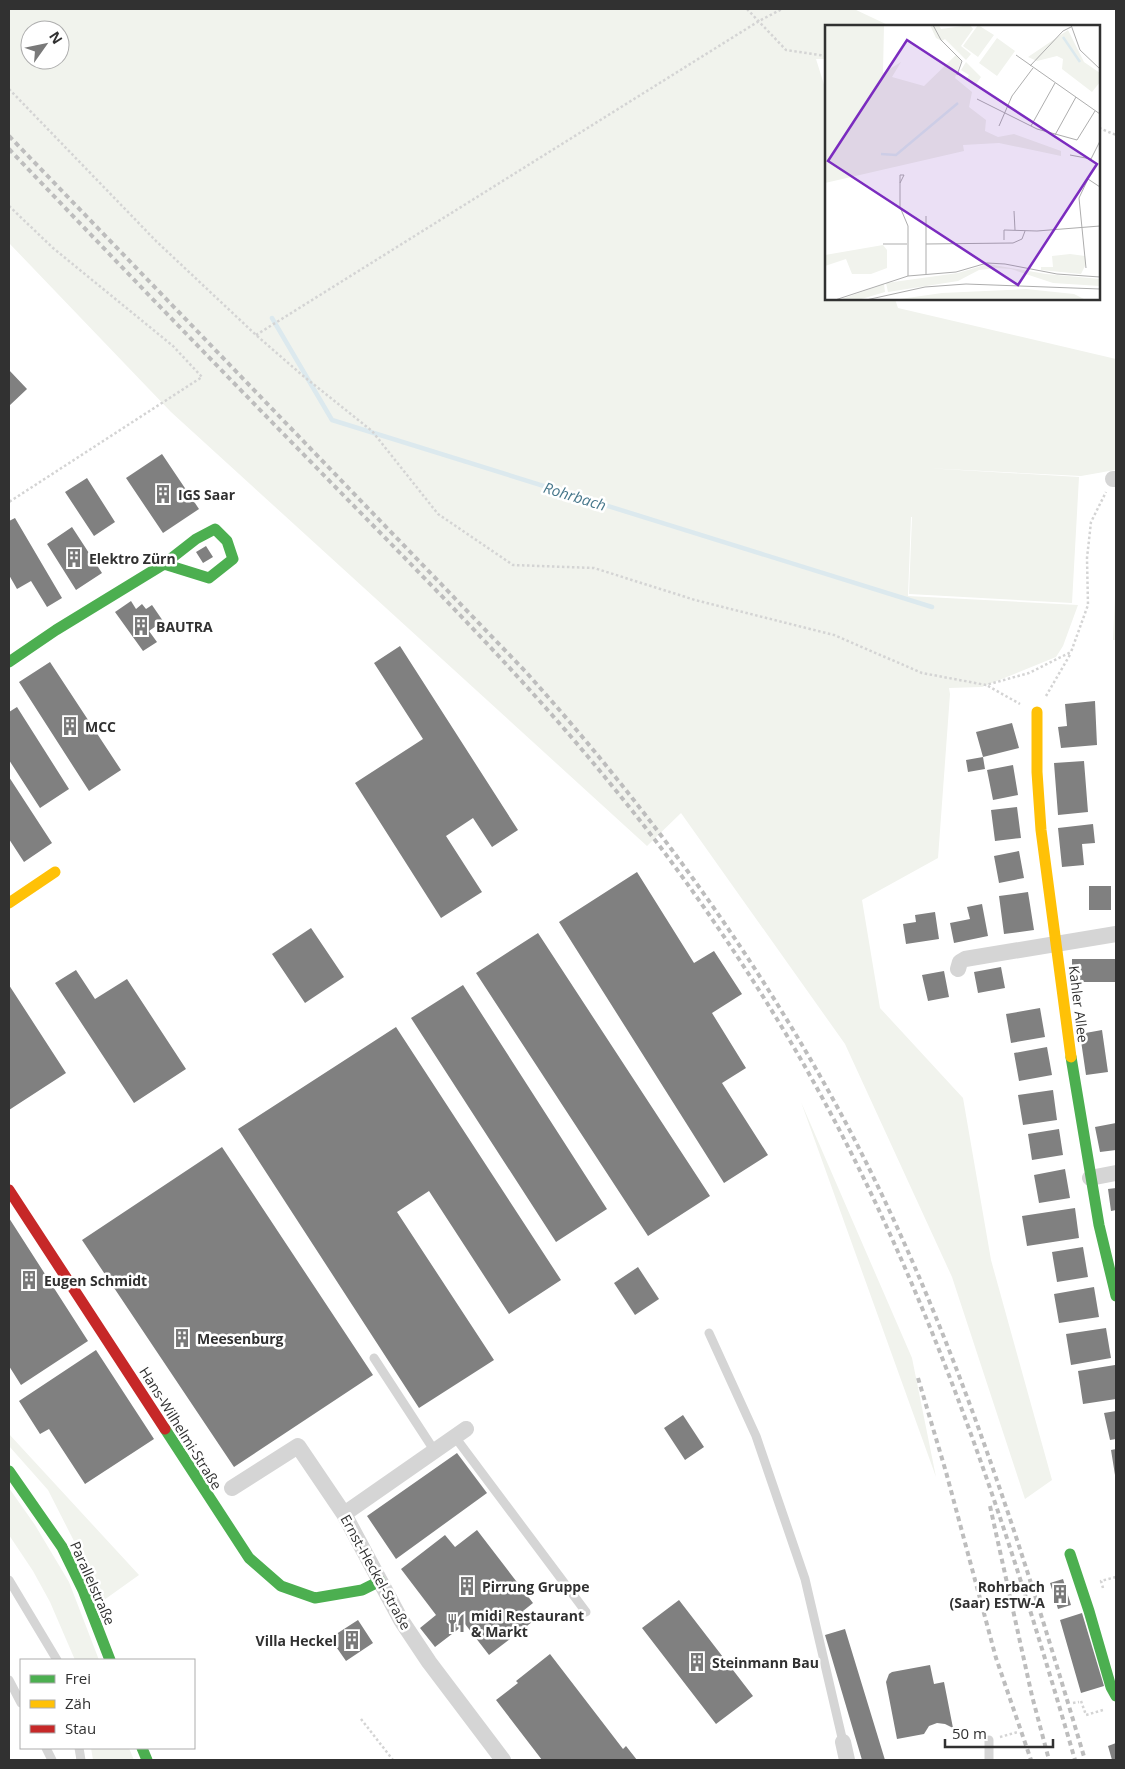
<svg xmlns="http://www.w3.org/2000/svg" width="1125" height="1769" font-family="'Open Sans',sans-serif">
<style>
.green{fill:#f1f3ed;fill-rule:evenodd}
.lines{fill:none;stroke-linecap:round;stroke-linejoin:round}
.stream{stroke:#dce9ee;stroke-width:4.5}
.building{fill:#808080}
.path{stroke:#d4d4d4;stroke-width:2.5;stroke-dasharray:2.5 2.5;stroke-linecap:butt}
.lane{stroke:#d5d5d5;stroke-width:9}
.street{stroke:#d5d5d5;stroke-width:16}
.fast{stroke:#4caf50;stroke-width:11}
.slow{stroke:#ffc107;stroke-width:11}
.jam{stroke:#c62828;stroke-width:11}
.rail{stroke:#bdbdbd;stroke-width:4;stroke-dasharray:5 4;stroke-linecap:butt}
.labels{text-anchor:middle;dominant-baseline:central;stroke-width:5;stroke-linejoin:round;paint-order:stroke}
.poi-label{font-size:14px;font-weight:bold;fill:#313131;stroke:#fff;text-anchor:start}
.street-label{font-size:14px;fill:#313131;stroke:#fff}
.water-label{font-size:15px;font-style:italic;fill:#47778b;stroke:#fff}
.inset-river{fill:none;stroke:#dce9ee;stroke-width:2.5}
.inset-road{fill:none;stroke:#adadad;stroke-width:1}
.view{fill:#7b2cbf;fill-opacity:0.15;stroke:#7b2cbf;stroke-width:2.5}
.inset-edge{fill:none;stroke:#313131;stroke-width:2.5}
</style>
<rect width="100%" height="100%" fill="#fff"/>
<!-- green -->
<path class="green" d="M9 9H854L890 26H826V59H816L826 91V299H895L898 308 1116 359 1115 470 1081 476 925 468 1079 477 1072 603 909 594 912 517H911L908 596 1078 605 1063 646 1056 657 982 687 949 688 950 694 938 858 862 900 880 1008 963 1098 991 1260 1052 1480 1025 1499 952 1277 845 1044 681 813 647 846 171 412 9 243ZM30 30H60V60H30Z
M1116 573V640H1113Z
M801 1102 912 1358 936 1477Z
M9 1434 139 1575 104 1600 48 1490 9 1446Z
M9 1488 35 1525 69 1582 99 1660H75L50 1602 33 1571 9 1535Z
M91 1748H129L134 1760H93Z"/>
<g class="lines">
<!-- stream -->
<path class="stream" d="M272 318 332 420 932 607"/>
</g>
<!-- building -->
<path class="building" d="M9 370 27 389 9 406Z
M162 454 199 509 163 533 126 478Z
M87 478 115 522 94 536 65 492Z
M15 518 62 598 47 607 31 581 17 589 9 575V521Z
M72 527 102 573 76 590 47 544Z
M206 546 213 557 203 563 196 552Z
M131 601 136 609 142 604 146 609 152 605 163 621 149 631 157 642 143 651 115 612Z
M400 646 518 830 492 847 473 818 446 836 482 892 441 918 355 783 423 739 374 663Z
M50 662 121 770 89 791 19 682Z
M1095 701 1097 745 1061 748 1058 727 1067 726 1065 704Z
M17 707 69 789 40 808 9 760V712Z
M1012 723 1019 748 983 757 976 732Z
M983 757 985 769 968 772 966 760Z
M1084 761 1088 812 1058 815 1054 763Z
M1013 765 1018 795 993 800 987 770Z
M9 777 52 843 24 862 9 839Z
M1017 807 1021 838 995 841 991 810Z
M1093 824 1095 843 1082 844 1084 865 1062 867 1058 828Z
M1019 851 1024 878 999 883 994 856Z
M637 872 694 963 714 951 742 994 712 1013 746 1068 722 1083 768 1155 724 1183 559 922Z
M1089 886H1111V910H1089Z
M1028 892 1034 930 1004 934 999 896Z
M982 904 988 936 954 943 950 923 970 919 967 907Z
M935 912 939 939 906 944 903 924 916 922 915 915Z
M311 928 344 977 305 1003 272 954Z
M538 933 710 1196 648 1236 476 973Z
M1072 959H1116V982H1072Z
M1001 967 1005 988 978 993 974 972Z
M76 970 95 999 127 979 186 1069 134 1103 55 983Z
M944 971 949 997 928 1001 922 975Z
M9 985 66 1073 9 1110Z
M463 985 607 1209 556 1242 411 1018Z
M1040 1008 1045 1037 1011 1043 1006 1014Z
M396 1027 561 1280 509 1314 429 1191 397 1212 494 1360 419 1408 238 1129Z
M1102 1030 1108 1072 1086 1075 1080 1034Z
M1047 1047 1052 1075 1019 1081 1014 1053Z
M1053 1090 1057 1120 1023 1125 1018 1095Z
M1116 1123V1150L1100 1152 1095 1127Z
M1059 1129 1063 1155 1032 1160 1028 1134Z
M222 1147 373 1375 234 1467 82 1240Z
M1065 1169 1070 1198 1039 1203 1034 1175Z
M1116 1188V1210L1111 1211 1108 1189Z
M1075 1208 1079 1238 1027 1246 1022 1216Z
M9 1218 88 1341 21 1385 9 1366Z
M1083 1247 1088 1277 1057 1282 1052 1252Z
M638 1267 659 1299 635 1315 614 1283Z
M1094 1287 1099 1317 1059 1323 1054 1294Z
M1106 1328 1111 1358 1071 1365 1066 1334Z
M96 1350 154 1439 85 1484 49 1429 40 1434 19 1401Z
M1115 1365 1116 1399 1083 1404 1078 1371Z
M1116 1411V1439L1110 1440 1104 1413Z
M683 1415 704 1447 685 1460 664 1428Z
M1116 1449V1475H1115L1111 1450Z
M457 1453 487 1493 396 1559 367 1516Z
M477 1530 533 1603 523 1611 532 1622 489 1655 465 1624 435 1647 420 1628 436 1615 401 1569 445 1535 455 1547Z
M1063 1579 1071 1605 1058 1609 1050 1583Z
M679 1600 753 1696 716 1724 642 1628Z
M1082 1613 1104 1686 1081 1693 1060 1620Z
M358 1620 373 1643 346 1661 330 1638Z
M845 1629 885 1760H862L825 1635Z
M550 1654 623 1749 626 1746 637 1760H542L496 1700 518 1683 516 1681Z
M930 1665 934 1684 944 1682 953 1728 945 1724 937 1723 929 1726 924 1734 897 1739 886 1682 889 1674 892 1672Z
M1116 1743V1760H1112L1108 1746Z"/>
<g class="lines">
<!-- path -->
<path class="path" d="M747 9 786 50 826 56
M9 89 156 241 256 335 302 375 372 431 438 514 513 565 594 568 695 600 834 635 922 673 986 685 1029 673 1071 652 1088 605 1087 558 1091 522 1106 492
M1099 128 1116 135
M9 206 53 248 173 346 202 377 9 502
M256 335 759 21 782 9
M988 686 1020 704
M1046 696 1071 653
M1103 1588 1101 1581 1116 1577
M1081 1701 1086 1715 1103 1710
M1073 1703 1079 1702
M361 1719 393 1760
M1000 1737 1018 1732"/>
<!-- lane -->
<path class="lane" d="M709 1333 756 1436 805 1579 843 1742
M374 1358 434 1450
M455 1437 586 1612
M9 1580 57 1660
M9 1680 21 1703
M46 1748 52 1760
M79 1748 81 1760
M989 1760V1740"/>
<!-- street -->
<path class="street" d="M1113 479H1116
M958 969 960 962 965 959 1116 934
M1090 1178 1116 1173
M232 1488 298 1446 344 1514 401 1620 429 1662 503 1760
M344 1514 466 1429
M843 1742 847 1760"/>
<!-- fast -->
<path class="fast" d="M9 662 56 630 164 564 196 539 215 529 227 541 233 559 209 578 164 564
M1071 1057 1099 1225 1116 1296
M165 1429 249 1558 281 1586 315 1598 362 1590 380 1581
M9 1471 62 1547 83 1590 110 1660
M1070 1554 1089 1611 1111 1687 1116 1696
M142 1748 147 1760"/>
<!-- slow -->
<path class="slow" d="M1037 712V772L1041 830 1071 1057
M9 903 55 872"/>
<!-- jam -->
<path class="jam" d="M9 1190 165 1429"/>
<!-- rail -->
<path class="rail" d="M9 136 525 671C650 810 760 961 848 1127 953 1327 1021 1544 1085 1760
M9 149C109 254 209 358 311 462 414 568 520 672 613 787 665 850 713 918 757 987 909 1225 997 1491 1075 1760
M918 1378 946 1472 996 1658 1031 1760
M990 1506 1032 1696 1049 1760"/>
</g>
<!-- icons -->
<defs>
<g id="building-bare" transform="scale(1.5)"><path d="M-4-6H4V6H1V3H-1V6H-4ZM-2.5-4.3h1.7v1.8h-1.7ZM.8-4.3h1.7v1.8H.8ZM-2.5-1h1.7V.8h-1.7ZM.8-1h1.7V.8H.8Z" fill="#797979" stroke="#fff" stroke-width="2.5" paint-order="stroke"/></g>
<g id="restaurant-bare" transform="scale(1.5)"><path d="M-5-6h1v4h1v-4h1v4h1v-4h1v5L-1.5 .5V6h-2V.5L-5-1ZM5-6V6H3V1.5H1.5Q1.5-4 5-6Z" fill="#797979" stroke="#fff" stroke-width="2.5" paint-order="stroke"/></g>
</defs>
<g fill-rule="evenodd">
<use href="#building-bare" x="163" y="494"/>
<use href="#building-bare" x="74" y="558"/>
<use href="#building-bare" x="141" y="626"/>
<use href="#building-bare" x="70" y="726"/>
<use href="#building-bare" x="29" y="1280"/>
<use href="#building-bare" x="182" y="1338"/>
<use href="#building-bare" x="467" y="1586"/>
<use href="#building-bare" x="1060" y="1594"/>
<use href="#restaurant-bare" x="456" y="1623"/>
<use href="#building-bare" x="352" y="1640"/>
<use href="#building-bare" x="697" y="1662"/>
</g>
<g class="labels">
<!-- poi labels -->
<g class="poi-label">
<text x="178" y="494">IGS Saar</text>
<text x="89" y="558">Elektro Zürn</text>
<text x="156" y="626">BAUTRA</text>
<text x="85" y="726">MCC</text>
<text x="44" y="1280">Eugen Schmidt</text>
<text x="197" y="1338">Meesenburg</text>
<text x="482" y="1586">Pirrung Gruppe</text>
<text x="1045" y="1586" text-anchor="end">Rohrbach<tspan x="1045" dy="16">(Saar) ESTW-A</tspan></text>
<text x="471" y="1615">midi Restaurant<tspan x="471" dy="16">&amp; Markt</tspan></text>
<text x="337" y="1640" text-anchor="end">Villa Heckel</text>
<text x="712" y="1662">Steinmann Bau</text>
</g>
<!-- street labels -->
<g class="street-label">
<text transform="translate(1079 1004) rotate(83)">Kahler Allee</text>
<text transform="translate(181 1428) rotate(58)">Hans-Wilhelmi-Straße</text>
<text transform="translate(376 1572) rotate(61)">Ernst-Heckel-Straße</text>
<text transform="translate(93 1583) rotate(66)">Parallelstraße</text>
</g>
<!-- water labels -->
<g class="water-label">
<text transform="translate(575 496) rotate(17)">Rohrbach</text>
</g>
</g>
<!-- overview -->
<g transform="translate(825 25)">
<rect width="275" height="275" fill="#fff"/>
<path d="M0 0H59L58 48 76 37 67 52 99 61 131 30 136 36 130 53 147 67 144 82 161 95 160 106 173 112 189 109 236 126V131L174 118 138 120 139 126 0 158ZM105 0H114L116 4 145 0 148 4 136 21 146 29 141 35 120 14 117 16 111 13ZM153 0 169 10 153 32 138 21ZM243 5 259 37 275 48V57L267 67 237 44 238 34 232 31 212 36 203 32ZM172 13 190 26 172 51 154 38ZM141 37 156 52 150 61 141 55 144 50 136 45ZM58 220 62 225V243L46 249H27L21 234 0 241V230ZM245 229 260 231 261 239 256 249 216 245V242H228L227 231ZM163 239 221 249 275 254V261L228 258 186 244 171 243 154 245 133 256 63 267 61 258 133 248ZM59 259 60 267 33 275H14ZM201 264 249 269 261 275H68L117 268Z" fill="#f1f3ed"/>
<path class="inset-river" d="M238 12 255 37M56 129 71 130 133 78"/>
<path class="inset-road" d="M108 0 116 15 137 36 132 50M246 0 255 25 275 44M191 30 275 89M205 41 238 6 246 2M152 74 212 104 252 115 270 86M174 101 187 71 208 43M206 101 230 58M230 110 251 72M245 130 266 134 275 116M75 158 79 150H75V182L83 201V251M189 186 190 205M101 191V249M179 215V205L212 206 275 201M58 219H82M101 219 188 218 197 214 200 206M261 243 254 173 263 154 275 162M10 275 83 251 131 247 162 238 180 239 232 249 275 252M41 275 100 262 141 259 275 264"/>
<path class="view" d="M82 15 272 139 193 260 3 136Z"/>
<rect width="275" height="275" class="inset-edge"/>
</g>
<!-- border -->
<rect width="1125" height="1769" fill="none" stroke="#313131" stroke-width="20"/>
<!-- legend -->
<rect x="20" y="1659" width="175" height="90" fill="#ffffff" stroke="#adadad"/>
<rect x="30" y="1675" width="25" height="8" fill="#4caf50" stroke="#adadad"/>
<text x="65" y="1684" font-size="15" fill="#313131">Frei</text>
<rect x="30" y="1700" width="25" height="8" fill="#ffc107" stroke="#adadad"/>
<text x="65" y="1709" font-size="15" fill="#313131">Zäh</text>
<rect x="30" y="1725" width="25" height="8" fill="#c62828" stroke="#adadad"/>
<text x="65" y="1734" font-size="15" fill="#313131">Stau</text>
<!-- north arrow -->
<g transform="translate(45 45) rotate(57)"><circle r="24" fill="#ffffff" stroke="#adadad"/>
<path d="M0-4L9 19L0 12L-9 19Z" fill="#797979"/>
<text y="-8" font-size="14" font-weight="bold" text-anchor="middle" fill="#313131">N</text>
</g>
<!-- scale -->
<path d="M945 1739v8h108v-8" fill="none" stroke="#313131" stroke-width="2.5"/>
<text x="952" y="1739" font-size="15" fill="#313131" stroke="#ffffff" stroke-width="4" paint-order="stroke">50 m</text>
</svg>
